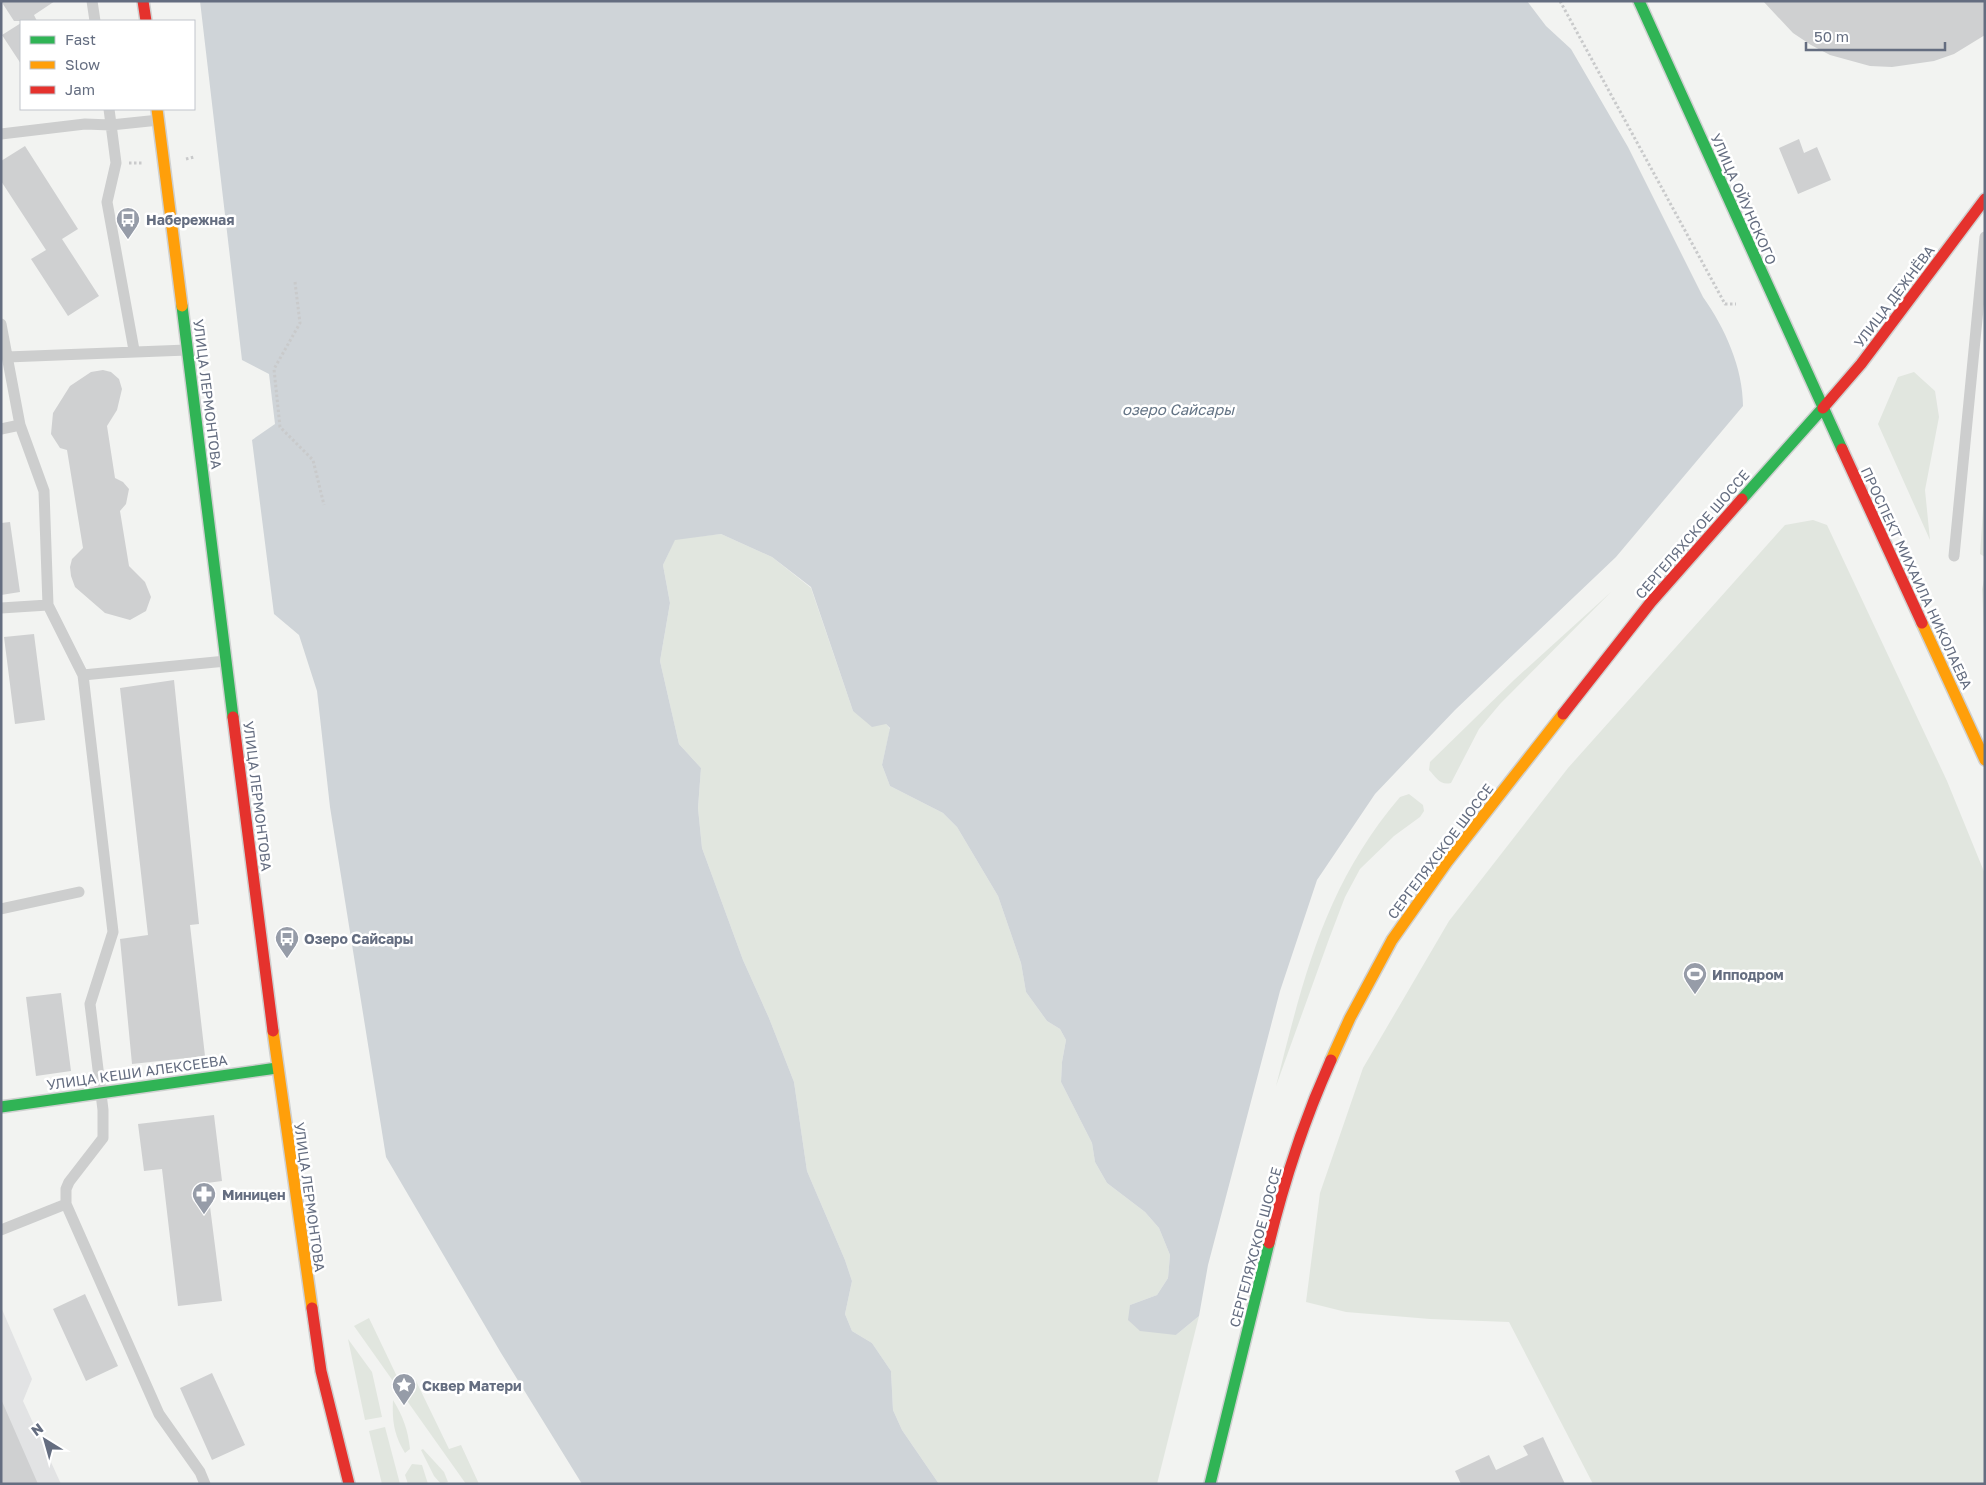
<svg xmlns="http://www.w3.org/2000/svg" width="1986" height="1485" font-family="'Golos Text',sans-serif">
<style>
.built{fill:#e2e3e4}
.green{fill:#e1e6df}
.water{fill:#cfd4d8}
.building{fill:#cfd0d1}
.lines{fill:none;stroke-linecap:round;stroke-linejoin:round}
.fast-casing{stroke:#cfd0d0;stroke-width:14}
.slow-casing{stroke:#cfd0d0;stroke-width:14}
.jam-casing{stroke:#cfd0d0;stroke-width:14}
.path{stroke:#c9cacb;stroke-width:3;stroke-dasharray:2.5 2.5;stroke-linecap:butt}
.lane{stroke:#cdcece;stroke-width:11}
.fast{stroke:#30b455;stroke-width:11}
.slow{stroke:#ff9f0a;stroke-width:11}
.jam{stroke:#e5322d;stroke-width:11}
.labels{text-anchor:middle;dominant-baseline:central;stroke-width:5;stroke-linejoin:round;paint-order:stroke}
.street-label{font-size:14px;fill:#646d80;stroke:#fff}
.poi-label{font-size:14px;font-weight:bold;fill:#646d80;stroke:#fff;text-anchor:start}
.water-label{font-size:15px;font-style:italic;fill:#647485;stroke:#fff}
</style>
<rect width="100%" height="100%" fill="#f2f3f1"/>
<!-- built -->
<path class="built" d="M1 1307 32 1379 23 1401 61 1484H1Z"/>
<!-- green -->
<path class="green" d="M1914 372 1935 391 1939 417 1925 490 1930 540 1878 424 1898 377Z
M1985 480V557L1980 554Z
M1813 520 1827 525 1947 781 1985 874V1484H1593L1509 1322 1430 1319 1346 1312 1306 1302 1320 1193 1363 1068 1449 921 1568 768 1785 525Z
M721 534 772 557 811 588 853 711 886 724 890 729 882 765 890 786 943 813 957 827 998 896 1021 963 1026 992 1047 1021 1060 1029 1066 1040 1062 1062 1061 1082 1092 1143 1095 1162 1107 1183 1145 1212 1159 1228 1170 1255 1168 1278 1157 1295 1130 1305 1176 1335 1199 1316 1157 1484H939L902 1430 893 1410 891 1371 872 1343 852 1331 845 1314 852 1281 845 1260 807 1171 794 1082 769 1018 743 960 702 848 698 808 701 768 679 744 660 661 670 603 663 565 675 539Z
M1985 576V651L1982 589Z
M1611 592 1500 704 1479 729 1451 783C1440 786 1436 777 1429 770L1430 762 1514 680Z
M1409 794 1423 805 1424 811 1420 817 1394 836 1360 869 1345 897 1329 939 1276 1086C1304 976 1325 885 1400 797Z
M369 1318 402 1387 416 1381 449 1449 461 1445 479 1484H466L354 1326Z
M348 1339 372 1372 382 1417 365 1420Z
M393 1400C403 1416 408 1430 410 1449L405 1453C394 1435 392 1421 393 1400Z
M385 1427 400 1484H382L369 1431Z
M423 1449 444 1472 448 1482 441 1484 434 1476 421 1450Z
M412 1464 422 1465 428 1484H408L405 1475Z"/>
<!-- water -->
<path class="water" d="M200 1H1527L1546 26 1571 49 1628 147 1703 297C1725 328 1743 368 1743 406L1616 557 1455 710 1375 794 1317 880 1280 991 1208 1265 1199 1316 1176 1335 1140 1331 1128 1320 1130 1305 1157 1295 1168 1278 1170 1255 1159 1228 1145 1212 1107 1183 1095 1162 1092 1143 1061 1082 1062 1062 1066 1040 1060 1029 1047 1021 1026 992 1021 963 998 896 957 827 943 813 890 786 882 765 890 728 886 724 872 727 853 711 811 587 772 557 721 534 675 540 663 565 670 603 660 661 679 744 701 768 698 808 702 848 743 960 769 1018 794 1082 807 1171 845 1260 852 1281 845 1314 852 1331 872 1343 891 1371 893 1410 902 1430 939 1484H582L501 1353 386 1157 330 807 317 691 299 635 274 614 252 440 275 424 269 374 242 360Z"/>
<!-- building -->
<path class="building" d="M1 1H55L34 15 37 21H14Z
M1763 1H1985V35L1954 54 1934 61 1892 67 1870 66 1830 55 1811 45 1793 33Z
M21 23V64L2 35Z
M1799 139 1804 153 1817 147 1831 180 1798 194 1779 148Z
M25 146 78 229 62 239 99 296 68 316 31 259 46 250 1 181V161Z
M103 370 111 372 119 379 122 389 117 410 107 426 115 478 123 482 129 489 126 504 120 511 129 566 145 582 151 597 146 611 130 620 105 613 75 587 71 576 70 567 72 559 83 548 67 450 60 448 51 434 53 413 70 386 91 372Z
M10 522 20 592 1 595V523Z
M34 634 45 720 15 724 4 637Z
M174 680 199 924 190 925 205 1056 132 1064 120 939 148 935 120 688Z
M61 993 71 1071 36 1076 26 997Z
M214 1115 222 1181 207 1183 222 1301 178 1306 162 1169 144 1171 138 1124Z
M85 1294 118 1366 86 1381 53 1309Z
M212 1373 245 1445 212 1460 180 1388Z
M1 1399 38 1484H1Z
M1543 1437 1565 1484H1461L1455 1471 1489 1455 1496 1470 1528 1455 1523 1446Z"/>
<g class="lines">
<!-- fast casing -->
<g class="fast-casing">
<path id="fast" d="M1639 1 1842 449
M182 306 233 717
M1742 499 1823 408
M1 1107 277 1068
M1210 1484 1269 1243"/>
</g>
<!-- slow casing -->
<g class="slow-casing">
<path id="slow" d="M157 109 182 306
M1922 623 1985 760
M273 1031 312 1308
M1331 1060 1350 1018 1392 940 1447 862 1563 714"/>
</g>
<!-- jam casing -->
<g class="jam-casing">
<path id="jam" d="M143 1 146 21
M1823 408 1861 364 1985 199
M1842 449 1922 623
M1563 714 1651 602 1742 499
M233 717 273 1031
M1269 1243C1284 1181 1305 1118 1331 1060
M312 1308 321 1371 349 1484"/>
</g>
<!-- path -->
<path class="path" d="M1560 1 1725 304H1736
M186 159 194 157
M129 163H142
M295 282 300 323 274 369 280 427 313 460 324 505"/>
<!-- lane -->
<path class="lane" d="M92 1 95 21
M109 109 116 163 107 202 134 350
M1 134 85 124 111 125 159 120
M1 324 20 425 44 491 48 605 83 675 113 932 90 1004 103 1110V1138L69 1182 66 1189V1204L159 1414 200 1472 205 1484
M7 357 187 350
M1 429 20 425
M1954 556 1985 237
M1 608 48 605
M83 675 226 661
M1 909 79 892
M1 1230 66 1204"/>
<!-- fast -->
<use href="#fast" class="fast"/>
<!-- slow -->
<use href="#slow" class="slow"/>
<!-- jam -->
<use href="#jam" class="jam"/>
</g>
<!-- icons -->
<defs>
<g id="bus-pin" transform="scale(1.25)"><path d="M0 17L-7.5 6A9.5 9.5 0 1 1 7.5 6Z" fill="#969ca8" stroke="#fff"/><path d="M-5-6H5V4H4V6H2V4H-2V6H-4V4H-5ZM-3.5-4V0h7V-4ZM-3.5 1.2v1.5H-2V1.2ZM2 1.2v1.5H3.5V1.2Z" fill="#fff"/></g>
<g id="stadium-pin" transform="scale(1.25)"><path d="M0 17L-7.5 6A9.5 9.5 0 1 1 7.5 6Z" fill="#969ca8" stroke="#fff"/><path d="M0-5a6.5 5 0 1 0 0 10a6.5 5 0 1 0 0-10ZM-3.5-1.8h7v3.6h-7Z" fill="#fff"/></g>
<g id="pharmacy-pin" transform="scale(1.25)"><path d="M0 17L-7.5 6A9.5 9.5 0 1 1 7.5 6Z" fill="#969ca8" stroke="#fff"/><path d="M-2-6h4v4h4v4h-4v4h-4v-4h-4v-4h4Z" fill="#fff"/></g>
<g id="sight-pin" transform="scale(1.25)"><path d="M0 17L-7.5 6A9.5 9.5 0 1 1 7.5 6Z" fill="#969ca8" stroke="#fff"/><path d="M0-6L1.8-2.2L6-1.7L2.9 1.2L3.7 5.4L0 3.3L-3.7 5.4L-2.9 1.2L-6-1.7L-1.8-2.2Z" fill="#fff"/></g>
</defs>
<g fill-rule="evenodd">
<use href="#bus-pin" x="128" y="219"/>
<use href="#bus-pin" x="287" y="938"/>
<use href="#stadium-pin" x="1695" y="974"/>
<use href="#pharmacy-pin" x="204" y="1194"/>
<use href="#sight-pin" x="404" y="1385"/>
</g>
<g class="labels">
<!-- street labels -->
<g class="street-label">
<text transform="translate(1744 199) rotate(66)">УЛИЦА ОЙУНСКОГО</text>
<text transform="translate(1894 296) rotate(-53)">УЛИЦА ДЕЖНЁВА</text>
<text transform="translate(208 394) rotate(83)">УЛИЦА ЛЕРМОНТОВА</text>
<text transform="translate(1692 534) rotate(-49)">СЕРГЕЛЯХСКОЕ ШОССЕ</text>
<text transform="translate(1917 578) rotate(65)">ПРОСПЕКТ МИХАИЛА НИКОЛАЕВА</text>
<text transform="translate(258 796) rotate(83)">УЛИЦА ЛЕРМОНТОВА</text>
<text transform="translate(1440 851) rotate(-53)">СЕРГЕЛЯХСКОЕ ШОССЕ</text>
<text transform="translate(137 1072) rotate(-8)">УЛИЦА КЕШИ АЛЕКСЕЕВА</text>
<text transform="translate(310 1197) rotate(82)">УЛИЦА ЛЕРМОНТОВА</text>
<text transform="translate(1255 1247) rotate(-75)">СЕРГЕЛЯХСКОЕ ШОССЕ</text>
</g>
<!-- poi labels -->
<g class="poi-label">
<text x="146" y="219">Набережная</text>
<text x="304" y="938">Озеро Сайсары</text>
<text x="1712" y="974">Ипподром</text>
<text x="222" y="1194">Миницен</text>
<text x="422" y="1385">Сквер Матери</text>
</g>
<!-- water labels -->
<g class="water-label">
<text x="1178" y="409">озеро Сайсары</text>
</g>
</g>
<!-- border -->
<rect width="1986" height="1485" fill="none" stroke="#646d80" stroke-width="5"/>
<!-- legend -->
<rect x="20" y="20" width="175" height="90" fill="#ffffff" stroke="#c1c5cc"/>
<rect x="30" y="36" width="25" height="8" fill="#30b455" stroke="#c1c5cc"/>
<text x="65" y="45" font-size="15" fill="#646d80">Fast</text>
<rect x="30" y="61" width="25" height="8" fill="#ff9f0a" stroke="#c1c5cc"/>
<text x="65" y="70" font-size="15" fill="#646d80">Slow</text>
<rect x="30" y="86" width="25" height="8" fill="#e5322d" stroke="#c1c5cc"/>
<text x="65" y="95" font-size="15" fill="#646d80">Jam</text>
<!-- north arrow -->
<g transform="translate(45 1440) rotate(323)" stroke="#ffffff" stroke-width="4" paint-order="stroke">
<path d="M0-4L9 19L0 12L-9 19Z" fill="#646d80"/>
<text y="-8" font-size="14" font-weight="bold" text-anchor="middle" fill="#646d80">N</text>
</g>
<!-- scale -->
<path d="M1806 42v8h139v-8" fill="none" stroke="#646d80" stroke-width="2.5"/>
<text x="1814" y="42" font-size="15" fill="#646d80" stroke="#ffffff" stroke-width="4" paint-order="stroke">50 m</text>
</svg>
